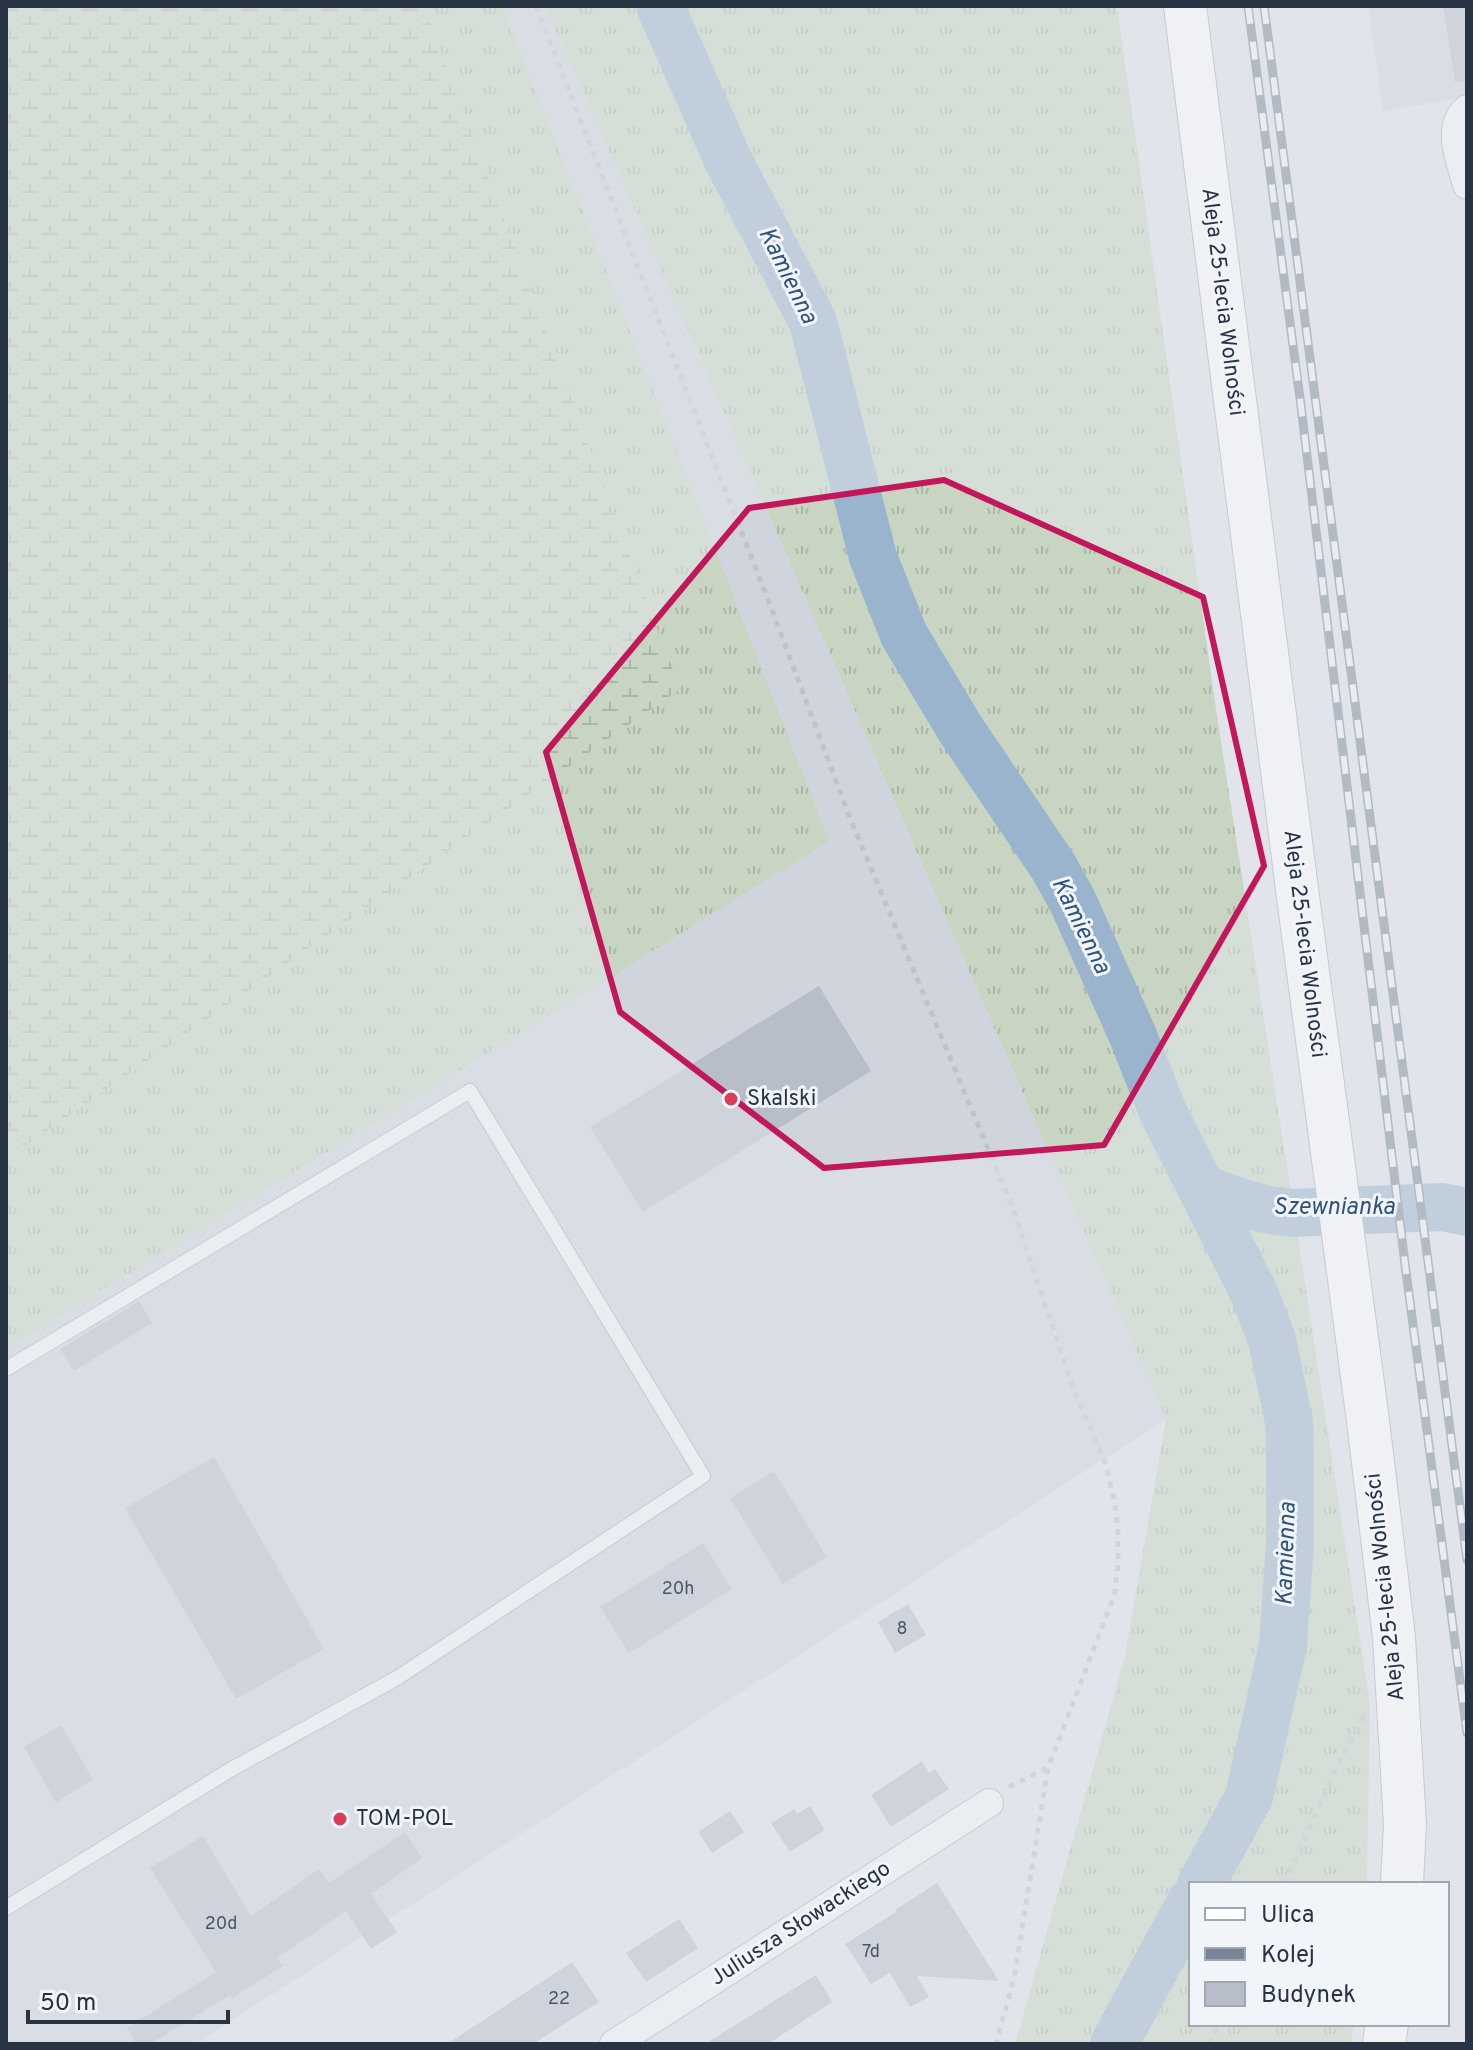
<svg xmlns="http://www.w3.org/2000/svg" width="1473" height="2050" font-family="Overpass,sans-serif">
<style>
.built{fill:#cfd4dd}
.grass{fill:url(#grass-tufts)}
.wetland{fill:url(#wetland-marsh)}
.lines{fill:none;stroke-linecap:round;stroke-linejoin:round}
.river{stroke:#9ab4cd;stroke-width:48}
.building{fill:#b8bec9}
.lane-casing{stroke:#a6acb6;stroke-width:16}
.street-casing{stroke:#a6acb6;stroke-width:30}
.primary-casing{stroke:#a0aab8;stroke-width:44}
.path{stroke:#bfc3ca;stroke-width:5;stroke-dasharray:6 6;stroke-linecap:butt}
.lane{stroke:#f4f6f9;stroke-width:14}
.street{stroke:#f4f6f9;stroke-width:28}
.primary{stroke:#fff;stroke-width:42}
.rail-casing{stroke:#798596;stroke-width:9}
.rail{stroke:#f1f4f8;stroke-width:6;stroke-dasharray:18;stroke-linecap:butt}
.marked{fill:none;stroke:#c2185b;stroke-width:6;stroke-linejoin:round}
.poi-dot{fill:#d83e59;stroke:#f1f4f8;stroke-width:3}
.labels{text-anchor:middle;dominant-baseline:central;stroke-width:6;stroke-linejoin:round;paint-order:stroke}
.number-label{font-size:18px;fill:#4c5665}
.street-label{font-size:22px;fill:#283344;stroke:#f1f4f8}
.poi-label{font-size:22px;fill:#283344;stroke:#f1f4f8;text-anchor:start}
.water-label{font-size:24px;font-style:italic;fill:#2f537b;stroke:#f1f4f8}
</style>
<defs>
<pattern id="grass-tufts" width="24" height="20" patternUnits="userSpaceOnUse" patternTransform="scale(2)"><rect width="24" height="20" fill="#c7d5c2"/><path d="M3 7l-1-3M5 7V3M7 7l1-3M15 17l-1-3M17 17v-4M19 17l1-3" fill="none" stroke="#abb7a8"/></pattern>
<pattern id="wetland-marsh" width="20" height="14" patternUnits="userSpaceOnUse" patternTransform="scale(2)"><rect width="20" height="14" fill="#c7d5c2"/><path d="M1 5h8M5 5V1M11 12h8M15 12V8" fill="none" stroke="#abb7a8"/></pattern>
</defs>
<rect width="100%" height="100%" fill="#e1e5eb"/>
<!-- built -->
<path class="built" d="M6 6H545L1166 1419 195 2044H6Z
M1368 6H1467V97L1383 111Z"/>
<!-- grass -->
<path class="grass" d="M6 6H503L829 841 453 1075 6 1349Z
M545 6H1117L1214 696 1370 1704 1367 1884H1191V2024H1354L1351 2044H1015L1125 1656 1166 1419Z"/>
<!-- wetland -->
<path class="wetland" d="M6 6H424L680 689 18 1151 6 1132Z"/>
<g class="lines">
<!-- river -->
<path class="river" d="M660 6 728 160 813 322 873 557 904 635 961 730 1053 866 1073 902 1133 1036 1163 1112 1255 1295 1272 1340 1289 1422 1290 1458V1544L1283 1645 1249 1797 1201 1884
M1203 1189C1232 1199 1260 1211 1292 1213L1442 1207 1467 1212
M1114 2044 1191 1902"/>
</g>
<!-- building -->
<path class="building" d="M1443 6H1467V81L1455 82Z
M819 986 871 1071 643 1212 590 1127Z
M139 1301 152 1323 74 1371 60 1349Z
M214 1457 324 1649 236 1699 125 1508Z
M774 1471 827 1557 783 1584 730 1498Z
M703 1543 732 1589 629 1653 600 1607Z
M908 1604 926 1635 895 1653 878 1622Z
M61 1725 93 1780 56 1802 24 1747Z
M922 1761 929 1773 935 1769 949 1789 891 1827 871 1795Z
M810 1806 825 1830 790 1852 771 1823 794 1809 797 1814Z
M730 1811 744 1832 712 1853 698 1832Z
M405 1832 422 1858 371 1894 397 1932 371 1949 346 1911 277 1958 283 1966 232 1998 230 1995 150 2044H136L127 2028 216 1972 150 1868 203 1836 251 1916 319 1869 329 1883Z
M937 1883 999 1981 917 1976 929 1997 910 2007 890 1973 871 1984 845 1944 896 1912 895 1910Z
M679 1919 698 1948 646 1982 626 1953Z
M572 1962 599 2002 533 2044H447Z
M816 1975 832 2002 768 2044H705Z"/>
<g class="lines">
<!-- lane casing -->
<g class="lane-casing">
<path id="lane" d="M6 1369 470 1091 703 1476 397 1678 230 1770 6 1908"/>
</g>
<!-- street casing -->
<g class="street-casing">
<path id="street" d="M1467 109C1445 127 1461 162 1467 185
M614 2044 989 1803"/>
</g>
<!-- primary casing -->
<g class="primary-casing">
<path id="primary" d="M1185 6 1298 897 1368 1421 1394 1637 1405 1824 1402 1884
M1384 2044 1387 2024"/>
</g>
<!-- path -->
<path class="path" d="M536 6 772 610 848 813 1012 1206 1074 1390 1105 1462 1115 1503 1118 1535V1567L1114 1596 1048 1768 1014 1978 996 2044
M1009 1787 1047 1768
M1284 1884 1340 1760 1364 1716
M1209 2044 1219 2024"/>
<!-- lane -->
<use href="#lane" class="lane"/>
<!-- street -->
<use href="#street" class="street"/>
<!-- primary -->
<use href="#primary" class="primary"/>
<!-- rail casing -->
<g class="rail-casing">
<path id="rail" d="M1248 6 1300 398 1405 1264 1467 1733
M1264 6 1467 1560"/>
</g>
<!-- rail -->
<use href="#rail" class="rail"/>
</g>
<!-- marked area -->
<path d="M0 0H1473V2050H0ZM944 480 1203 597 1264 866 1104 1145 824 1168 620 1012 546 752 749 508Z" fill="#e1e5eb" fill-opacity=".55" fill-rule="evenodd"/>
<path class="marked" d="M944 480 1203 597 1264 866 1104 1145 824 1168 620 1012 546 752 749 508Z"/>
<!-- markers -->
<g class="poi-dot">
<circle cx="731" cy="1099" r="8"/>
<circle cx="340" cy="1819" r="8"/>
</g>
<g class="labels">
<!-- number labels -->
<g class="number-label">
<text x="678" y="1589">20h</text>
<text x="902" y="1629">8</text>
<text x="221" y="1924">20d</text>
<text x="871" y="1952">7d</text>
<text x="559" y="1999">22</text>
</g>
<!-- street labels -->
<g class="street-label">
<text transform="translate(1222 302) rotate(83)">Aleja 25-lecia Wolności</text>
<text transform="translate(1304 944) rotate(83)">Aleja 25-lecia Wolności</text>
<text transform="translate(1386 1587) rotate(-96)">Aleja 25-lecia Wolności</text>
<text transform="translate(801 1924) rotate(-33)">Juliusza Słowackiego</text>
</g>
<!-- poi labels -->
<g class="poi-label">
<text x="747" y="1099">Skalski</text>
<text x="356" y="1819">TOM-POL</text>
</g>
<!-- water labels -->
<g class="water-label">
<text transform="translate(787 276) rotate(64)">Kamienna</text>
<text transform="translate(1080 926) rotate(64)">Kamienna</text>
<text x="1334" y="1208">Szewnianka</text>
<text transform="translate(1287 1554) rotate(-88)">Kamienna</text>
</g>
</g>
<!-- border -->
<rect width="1473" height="2050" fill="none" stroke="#283344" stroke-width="16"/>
<!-- legend -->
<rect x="1189" y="1882" width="260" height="144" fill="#f1f4f8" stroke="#a1a7b0" stroke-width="2"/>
<rect x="1205" y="1908" width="40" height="12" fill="#ffffff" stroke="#a1a7b0" stroke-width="2"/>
<text x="1261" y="1922" font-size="24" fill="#283344">Ulica</text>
<rect x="1205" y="1948" width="40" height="12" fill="#798596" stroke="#a1a7b0" stroke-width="2"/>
<text x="1261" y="1962" font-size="24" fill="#283344">Kolej</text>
<rect x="1205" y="1982" width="40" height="24" fill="#b8bec9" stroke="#a1a7b0" stroke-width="2"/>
<text x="1261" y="2002" font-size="24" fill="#283344">Budynek</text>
<!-- scale -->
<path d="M28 2010v12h200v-12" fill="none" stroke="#283344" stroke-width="4"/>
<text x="40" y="2010" font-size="24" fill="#283344" stroke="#f1f4f8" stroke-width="6" paint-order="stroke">50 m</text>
</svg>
